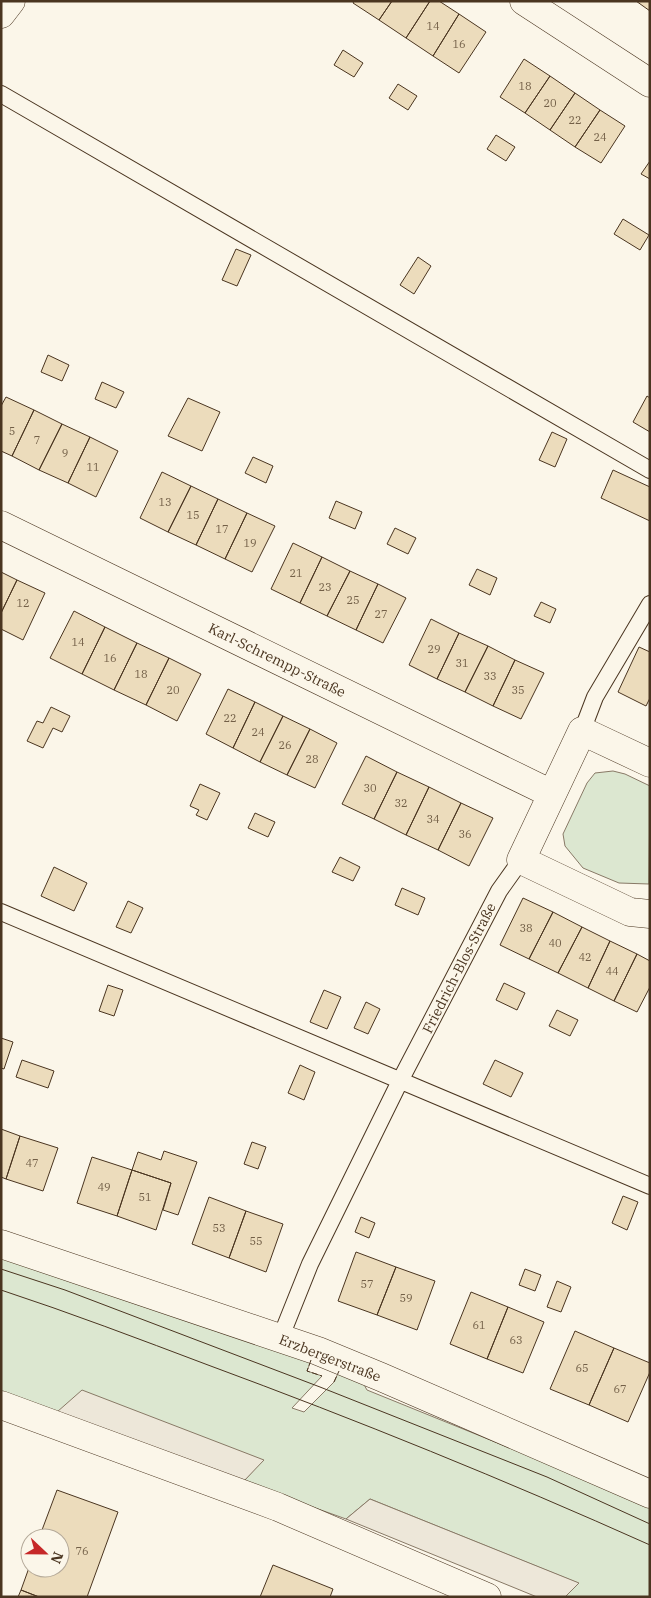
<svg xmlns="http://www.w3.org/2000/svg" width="651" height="1598" font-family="'IBM Plex Serif',serif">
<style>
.green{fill:#dce7d0;stroke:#887966}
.parking{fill:#ede7d9;stroke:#887966}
.building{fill:#ecdcbc;stroke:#4a3520}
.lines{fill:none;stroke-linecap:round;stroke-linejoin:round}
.lane-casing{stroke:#4a3520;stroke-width:18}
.street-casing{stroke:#4a3520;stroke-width:29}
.lane{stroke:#fbf6e9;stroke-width:16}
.street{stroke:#fbf6e9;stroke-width:28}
.tram{stroke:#4a3520;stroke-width:1}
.fence{stroke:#4a3520;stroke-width:1;stroke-dasharray:6 2.5;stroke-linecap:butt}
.labels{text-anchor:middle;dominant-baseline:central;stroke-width:4;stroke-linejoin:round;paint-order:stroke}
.number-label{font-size:11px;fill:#725f47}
.street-label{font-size:14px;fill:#4a3520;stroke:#fbf6e9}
</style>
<rect width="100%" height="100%" fill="#fbf6e9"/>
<!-- green -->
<path class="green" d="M613 771 625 774 650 786 649 884 619 883 583 868 565 846 563 834 587 783 595 773Z
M1 1257 312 1358 307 1371 322 1376 292 1408 304 1412 334 1382 340 1369 358 1374 367 1390 589 1480 650 1507V1597H565L578 1583 370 1499 346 1519 243 1482 263 1460 57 1412 1 1393Z"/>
<!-- parking -->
<path class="parking" d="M82 1390 264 1460 243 1482 57 1412Z
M370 1499 579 1583 565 1597H537L346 1519Z"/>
<!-- building -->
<path class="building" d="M354 1H392L379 20 353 3Z
M392 1H430L406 38 379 20Z
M430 1H439L459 14 433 56 406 38Z
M636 1H650V11Z
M459 14 486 32 459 73 433 56Z
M343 50 363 63 354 77 334 65Z
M524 59 550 76 525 113 500 97Z
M550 76 575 93 550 130 525 113Z
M398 84 417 96 408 110 389 98Z
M575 93 600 110 575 147 550 130Z
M600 110 625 126 601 163 575 147Z
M496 135 515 147 506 161 487 149Z
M650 161V179L641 174Z
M623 219 649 235 640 250 614 234Z
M236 249 251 255 237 286 222 280Z
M418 257 431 266 414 294 400 285Z
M48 355 69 365 62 381 41 372Z
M102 382 124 392 116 408 95 399Z
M647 396 650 398V432L633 422Z
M6 397 34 410 12 456 1 451V406Z
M188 398 220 412 202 451 168 436Z
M34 410 62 424 39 470 12 456Z
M62 424 90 437 68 483 39 470Z
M552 432 567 439 555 467 539 460Z
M90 437 118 451 96 497 68 483Z
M253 457 273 466 266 483 245 473Z
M613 470 650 487V521L601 498Z
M162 472 191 486 168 532 140 518Z
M191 486 218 499 196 545 168 532Z
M218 499 247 513 225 559 196 545Z
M336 501 362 512 355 529 329 518Z
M247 513 275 526 252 572 225 559Z
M395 528 416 538 408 554 387 544Z
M293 543 322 557 300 603 271 589Z
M322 557 350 571 327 616 300 603Z
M477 569 497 578 490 595 469 585Z
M350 571 378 584 356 630 327 616Z
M1 572 17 580 1 613Z
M17 580 45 593 23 640 1 629V613Z
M378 584 406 598 383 643 356 630Z
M541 602 556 609 550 623 534 616Z
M74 611 105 627 82 674 50 658Z
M431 619 459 633 437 679 409 665Z
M105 627 137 643 114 690 82 674Z
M459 633 488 646 465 692 437 679Z
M137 643 169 658 146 705 114 690Z
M488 646 515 660 493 706 465 692Z
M639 647 650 652V698L646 706 618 692Z
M169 658 201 674 177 721 146 705Z
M515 660 544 673 521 719 493 706Z
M228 689 255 702 233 748 206 734Z
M255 702 283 716 260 762 233 748Z
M51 707 70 716 62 732 53 728 43 748 27 741 37 721 43 723Z
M283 716 310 729 287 775 260 762Z
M310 729 337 743 315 788 287 775Z
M366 756 397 772 374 819 342 804Z
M397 772 429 787 406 835 374 819Z
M200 784 220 793 207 820 196 815 199 810 190 806Z
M429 787 461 803 438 850 406 835Z
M461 803 493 818 469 866 438 850Z
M255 813 275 822 268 837 248 828Z
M340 857 360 867 353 881 332 872Z
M54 867 87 883 74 911 41 896Z
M402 888 425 898 418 915 395 905Z
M523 898 553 912 529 959 500 945Z
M128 901 143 908 131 933 116 927Z
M553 912 582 927 558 973 529 959Z
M582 927 610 941 588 988 558 973Z
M610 941 637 954 614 1001 588 988Z
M637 954 650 961V987L637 1012 614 1001Z
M504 983 525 993 517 1010 496 1000Z
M108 985 123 990 114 1016 99 1011Z
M324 990 341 997 327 1029 310 1022Z
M366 1002 380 1009 368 1034 354 1028Z
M557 1010 578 1020 570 1036 549 1026Z
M1 1038 13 1042 4 1069 1 1068Z
M22 1060 54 1071 48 1088 16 1077Z
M495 1060 523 1073 511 1097 483 1084Z
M300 1065 315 1072 304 1100 288 1093Z
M1 1129 20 1136 6 1179 1 1177Z
M20 1136 58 1148 43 1191 6 1179Z
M252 1142 266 1147 258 1169 244 1164Z
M164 1151 197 1162 178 1215 163 1210 171 1183 132 1170 138 1152 161 1160Z
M92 1157 132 1170 117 1216 77 1203Z
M132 1170 171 1183 156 1230 117 1216Z
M623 1196 638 1202 627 1230 612 1223Z
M209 1197 246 1211 229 1258 192 1244Z
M246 1211 283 1224 266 1272 229 1258Z
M361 1217 375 1223 369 1238 355 1232Z
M356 1252 396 1267 377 1315 338 1301Z
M396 1267 435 1281 417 1330 377 1315Z
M525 1269 541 1275 535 1291 519 1285Z
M557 1281 571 1287 561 1312 547 1307Z
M471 1292 508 1307 487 1359 450 1344Z
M508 1307 544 1322 523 1373 487 1359Z
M575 1331 614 1348 589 1405 550 1389Z
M614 1348 650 1363V1372L628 1422 589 1405Z
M57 1490 118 1512 87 1597H39L21 1590 30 1565V1568H60V1538H39Z
M273 1565 333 1589 330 1597H260Z
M21 1590 39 1597H18Z"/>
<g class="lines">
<!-- lane casing -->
<g class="lane-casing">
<path id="lane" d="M1 94 650 470
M582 731 595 697 650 604
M1 912 650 1186
M280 1339 310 1264 400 1081 499 891 521 860"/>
</g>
<!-- street casing -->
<g class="street-casing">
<path id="street" d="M524 1 650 83
M1 14 11 1
M1 525 552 794
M650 763 582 731 521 860 630 912 650 914
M1 1244 318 1351 381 1377 650 1494
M1 1405 278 1507 487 1597"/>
</g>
<!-- lane -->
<use href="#lane" class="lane"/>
<!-- street -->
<use href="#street" class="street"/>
<!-- tram -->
<path class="tram" d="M1 1269 65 1290 320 1387 547 1477 650 1524
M1 1290C71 1313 139 1339 208 1365 357 1420 505 1480 650 1545"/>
<!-- fence -->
<path class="fence" d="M311 1360 307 1371 322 1376
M334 1382 339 1371"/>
</g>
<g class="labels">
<!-- number labels -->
<g class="number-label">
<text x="433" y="26">14</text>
<text x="459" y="44">16</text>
<text x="525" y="86">18</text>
<text x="550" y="103">20</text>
<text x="575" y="120">22</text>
<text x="600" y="137">24</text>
<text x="12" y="431">5</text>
<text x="37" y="440">7</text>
<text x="65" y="453">9</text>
<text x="93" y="467">11</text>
<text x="165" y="502">13</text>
<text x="193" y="515">15</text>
<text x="222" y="529">17</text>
<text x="250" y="543">19</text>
<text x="296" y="573">21</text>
<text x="325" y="587">23</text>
<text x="353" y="600">25</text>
<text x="23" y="603">12</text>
<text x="381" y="614">27</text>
<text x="78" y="642">14</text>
<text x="434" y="649">29</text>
<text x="110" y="658">16</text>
<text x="462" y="663">31</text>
<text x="141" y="674">18</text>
<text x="490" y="676">33</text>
<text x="173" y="690">20</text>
<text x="518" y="690">35</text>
<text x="230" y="718">22</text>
<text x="258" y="732">24</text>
<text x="285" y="745">26</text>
<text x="312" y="759">28</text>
<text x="370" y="788">30</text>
<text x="401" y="803">32</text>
<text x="433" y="819">34</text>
<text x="465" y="834">36</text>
<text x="526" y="928">38</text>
<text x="555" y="943">40</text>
<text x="585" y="957">42</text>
<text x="612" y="971">44</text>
<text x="32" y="1163">47</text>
<text x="104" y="1187">49</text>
<text x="145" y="1197">51</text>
<text x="219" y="1228">53</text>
<text x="256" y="1241">55</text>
<text x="367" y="1284">57</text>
<text x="406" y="1298">59</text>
<text x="479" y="1325">61</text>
<text x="516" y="1340">63</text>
<text x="582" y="1368">65</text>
<text x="620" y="1389">67</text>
<text x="82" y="1551">76</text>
</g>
<!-- street labels -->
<g class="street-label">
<text transform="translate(277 660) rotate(26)">Karl-Schrempp-Straße</text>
<text transform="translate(459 968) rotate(-63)">Friedrich-Blos-Straße</text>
<text transform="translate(330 1358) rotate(21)">Erzbergerstraße</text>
</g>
</g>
<!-- border -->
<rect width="651" height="1598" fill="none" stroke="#4a3520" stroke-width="5"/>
<!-- north arrow -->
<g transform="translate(45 1553) rotate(112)"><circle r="24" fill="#fbf6e9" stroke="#b4a999"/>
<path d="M0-4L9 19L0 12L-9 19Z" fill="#c62828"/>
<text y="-8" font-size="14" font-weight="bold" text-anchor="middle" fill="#4a3520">N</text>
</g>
</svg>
